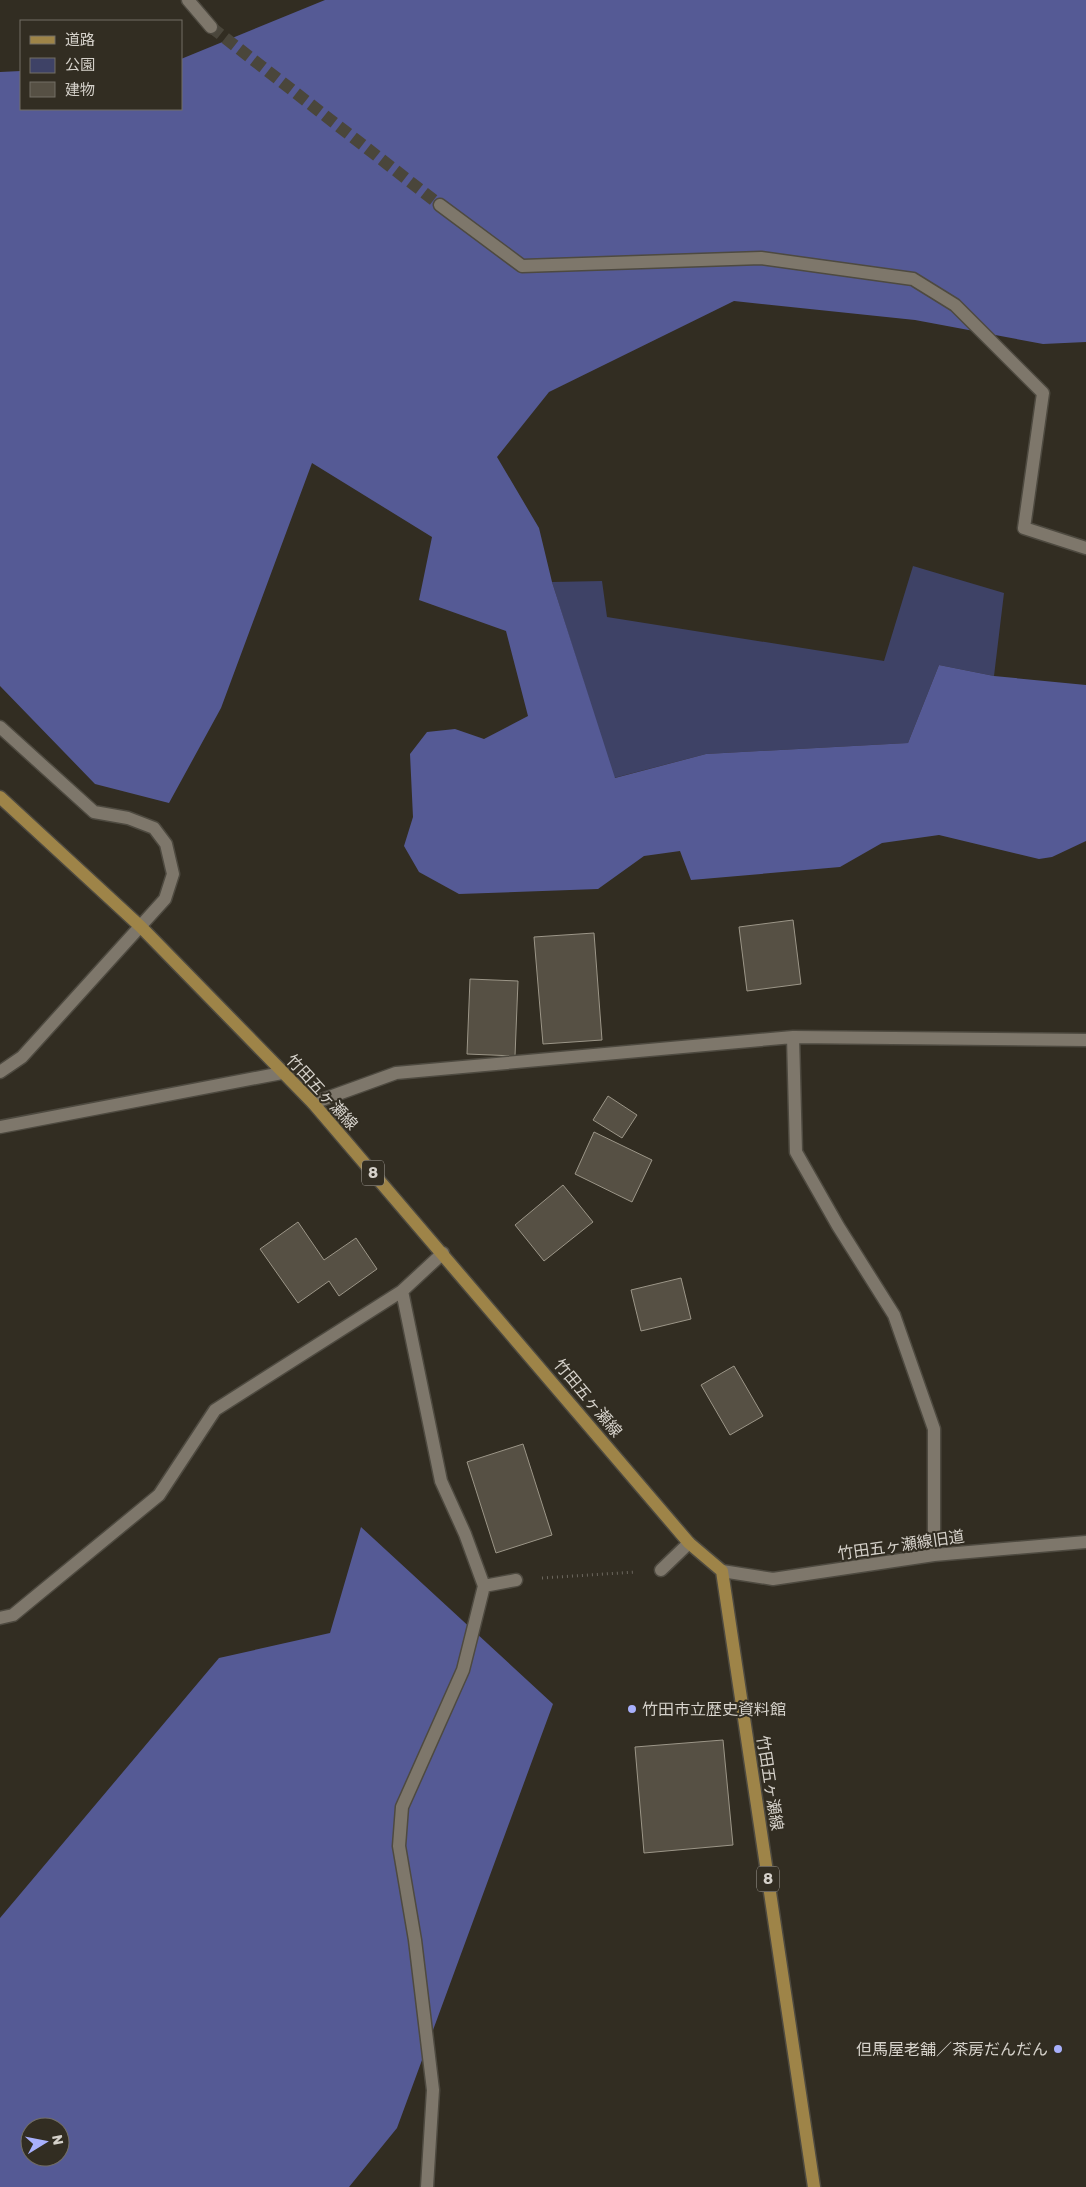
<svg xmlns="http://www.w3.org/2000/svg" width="1086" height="2187" font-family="Rubik,'Noto Sans JP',sans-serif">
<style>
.green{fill:#3e4266}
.forest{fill:#555a95;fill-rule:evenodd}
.building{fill:#565044;stroke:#9c9688}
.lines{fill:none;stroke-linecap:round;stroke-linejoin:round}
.minor-tunnel{stroke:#4a463b;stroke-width:12;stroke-dasharray:12 6;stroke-linecap:butt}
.minor-casing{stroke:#4e4a40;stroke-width:15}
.major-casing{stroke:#4e4a40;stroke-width:15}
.path{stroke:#6c675e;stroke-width:3;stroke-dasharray:1 4;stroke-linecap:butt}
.minor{stroke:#7e776b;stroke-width:12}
.major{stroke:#9e8448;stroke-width:12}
.poi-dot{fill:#a8b0fc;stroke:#322d22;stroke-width:2}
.labels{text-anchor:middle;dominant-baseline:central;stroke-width:4;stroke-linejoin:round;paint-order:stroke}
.shield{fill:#322d22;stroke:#a4a098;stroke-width:1}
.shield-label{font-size:15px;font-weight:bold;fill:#d5d1ca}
.street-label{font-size:16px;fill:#d5d1ca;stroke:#322d22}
.poi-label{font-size:16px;fill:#d5d1ca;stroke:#322d22;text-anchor:start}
</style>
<rect width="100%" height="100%" fill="#322d22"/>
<!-- green -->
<path class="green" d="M913 566 1004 593 994 676 939 665 908 743 706 754 614 778 552 582 602 581 607 617 884 661Z"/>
<!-- forest -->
<path class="forest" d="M325 0H1086V342L1043 344 915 320 734 301 549 392 497 457 539 528 552 582 615 778 706 754 908 743 939 665 994 676 1086 685V841L1052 857 1039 859 939 835 882 843 840 867 691 880 680 851 644 856 598 889 459 894 419 872 404 846 413 817 410 754 427 732 455 729 484 739 528 716 506 631 419 600 432 537 312 463 221 708 169 803 95 784 0 686V72L21 71V109H181V59Z
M361 1527 553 1704 397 2128 349 2187H0V1918L219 1658 330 1633ZM30 2127H60V2157H30Z"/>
<!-- building -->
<path class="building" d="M793 920 801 984 747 991 739 927Z
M594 933 602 1040 543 1044 534 937Z
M470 979 518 981 515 1056 467 1054Z
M608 1096 637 1115 622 1138 593 1120Z
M594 1132 652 1160 632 1202 575 1174Z
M563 1185 593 1222 544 1261 515 1225Z
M298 1222 324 1260 356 1238 377 1269 339 1296 329 1281 298 1303 260 1249Z
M681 1278 691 1319 641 1331 631 1290Z
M734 1366 763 1416 730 1435 701 1385Z
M523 1444 552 1535 496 1553 467 1462Z
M723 1740 733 1845 644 1853 635 1747Z"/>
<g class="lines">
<!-- minor-tunnel -->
<path class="minor-tunnel" d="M211 27 440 205"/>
<!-- minor casing -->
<g class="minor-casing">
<path id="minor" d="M188 0 211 27
M440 205 522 266 761 258 913 279 955 305 1043 393 1024 528 1086 548
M0 727 94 812 128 818 154 828 166 844 173 874 165 899 22 1057 0 1072
M793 1037 796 1152 838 1226 894 1315 934 1429V1555
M313 1103 396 1073 793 1037 1086 1040
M0 1127 282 1073
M661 1570 689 1543
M722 1571 773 1579 934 1555 1086 1542
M484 1586 516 1580
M0 1618 13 1615 159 1495 215 1410 402 1291
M427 2187 433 2090 415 1940 399 1846 402 1807 463 1670 484 1586 465 1534 441 1481 402 1291 443 1253"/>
</g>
<!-- major casing -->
<g class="major-casing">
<path id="major" d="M0 797 141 927 313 1103 689 1543 722 1571 814 2187"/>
</g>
<!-- path -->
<path class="path" d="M542 1578 636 1572"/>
<!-- minor -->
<use href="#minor" class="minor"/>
<!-- major -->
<use href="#major" class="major"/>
</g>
<!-- markers -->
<g class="poi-dot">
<circle cx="632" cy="1709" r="5"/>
<circle cx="1058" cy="2049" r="5"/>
</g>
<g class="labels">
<!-- shield labels -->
<g class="shield">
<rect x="362" y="1160.5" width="22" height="25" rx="4"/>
<rect x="757" y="1866.5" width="22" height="25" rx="4"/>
</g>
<g class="shield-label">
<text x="373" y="1173">8</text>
<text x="768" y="1879">8</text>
</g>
<!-- street labels -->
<g class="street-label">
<text transform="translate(322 1092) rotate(47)">竹田五ヶ瀬線</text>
<text transform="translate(588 1398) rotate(50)">竹田五ヶ瀬線</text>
<text transform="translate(901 1545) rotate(-8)">竹田五ヶ瀬線旧道</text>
<text transform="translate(770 1783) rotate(81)">竹田五ヶ瀬線</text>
</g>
<!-- poi labels -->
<g class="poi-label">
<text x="642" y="1709">竹田市立歴史資料館</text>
<text x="1048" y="2049" text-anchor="end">但馬屋老舗／茶房だんだん</text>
</g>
</g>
<!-- legend -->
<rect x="20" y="20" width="162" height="90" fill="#322d22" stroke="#736f65"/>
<rect x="30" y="36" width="25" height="8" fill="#9e8448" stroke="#736f65"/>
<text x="65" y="45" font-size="15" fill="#d5d1ca">道路</text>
<rect x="30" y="58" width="25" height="15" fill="#3e4266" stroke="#736f65"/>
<text x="65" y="70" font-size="15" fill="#d5d1ca">公園</text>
<rect x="30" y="82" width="25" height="15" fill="#565044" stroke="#736f65"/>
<text x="65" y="95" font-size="15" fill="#d5d1ca">建物</text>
<!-- north arrow -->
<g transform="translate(45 2142) rotate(80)"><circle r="24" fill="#322d22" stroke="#736f65"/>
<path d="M0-4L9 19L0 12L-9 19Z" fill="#a8b0fc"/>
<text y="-8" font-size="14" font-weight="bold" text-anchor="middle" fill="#d5d1ca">N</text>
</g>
</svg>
